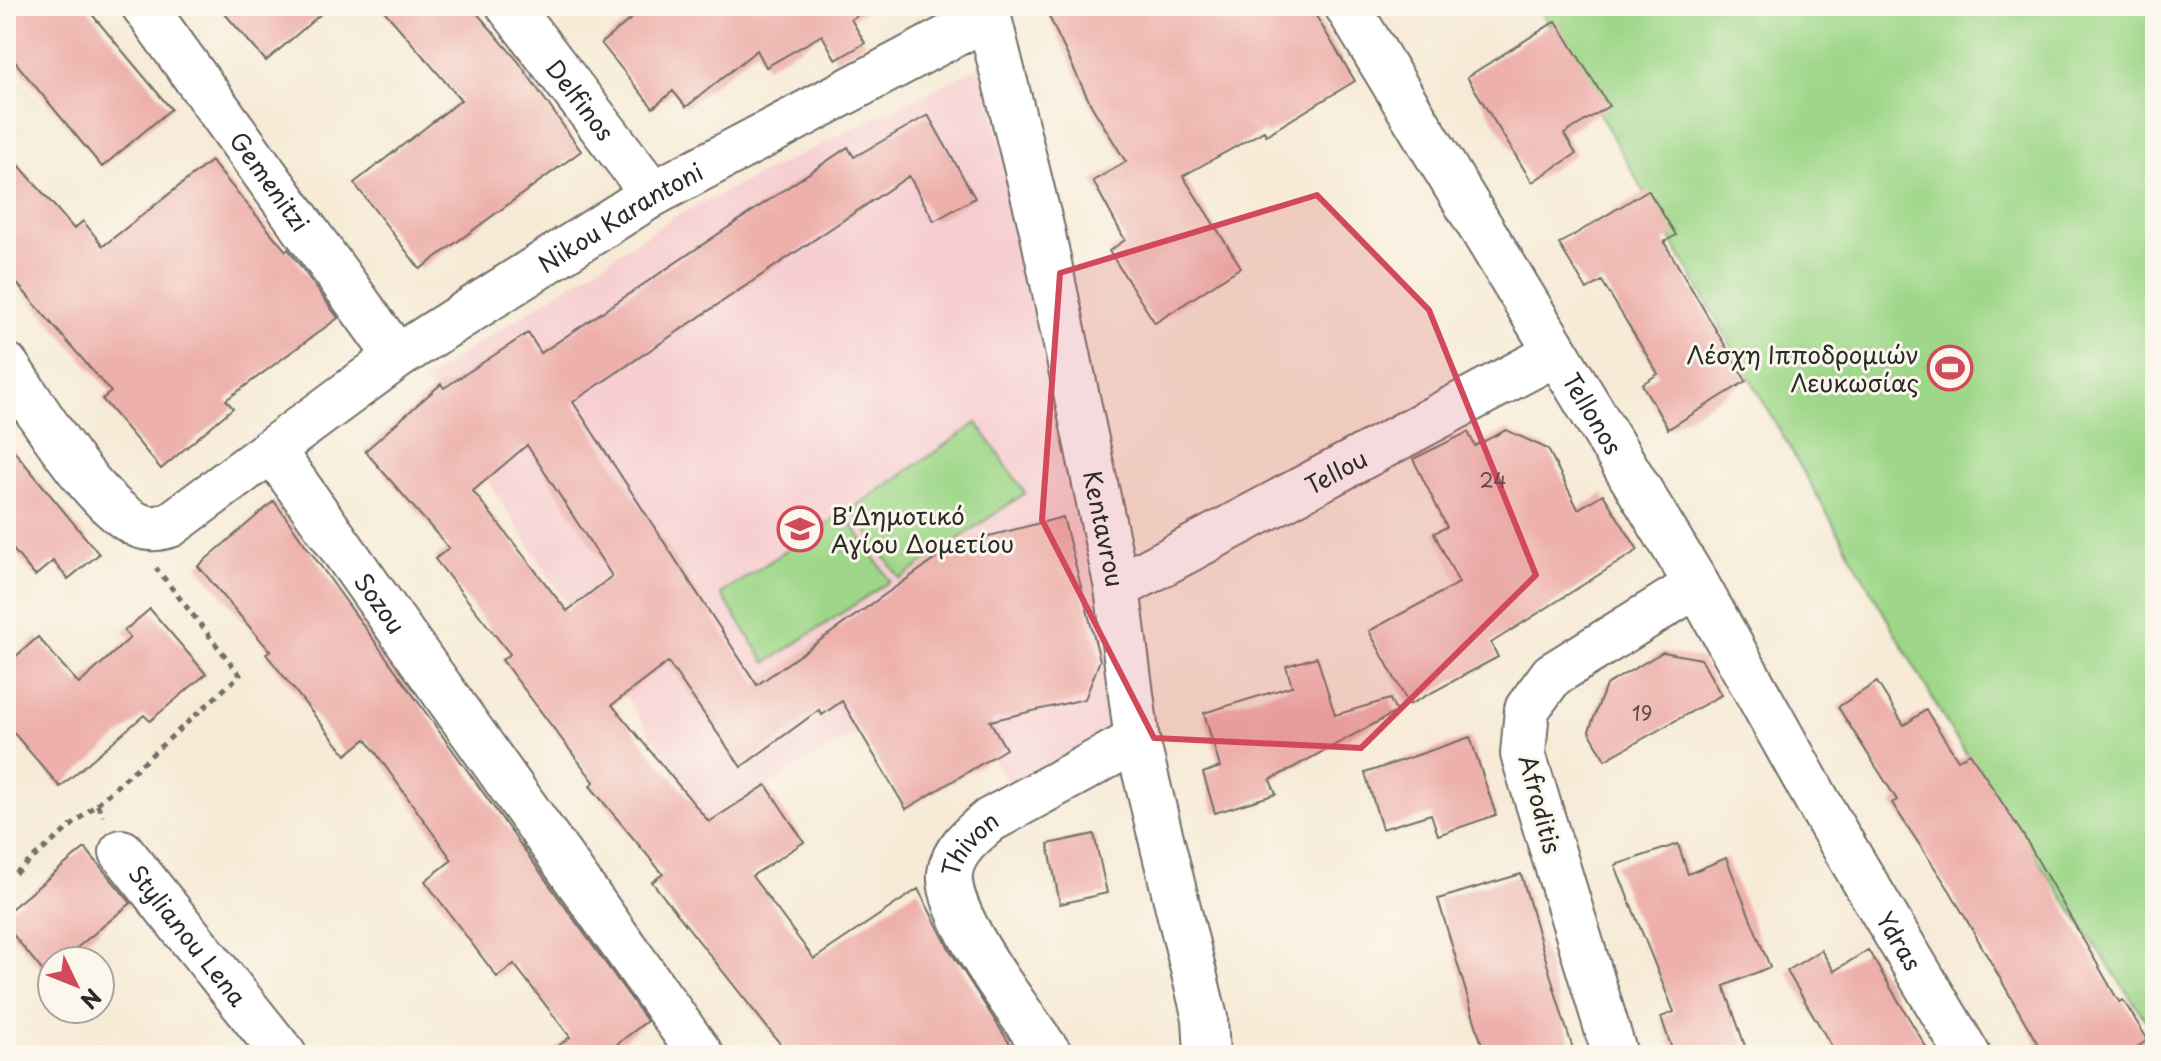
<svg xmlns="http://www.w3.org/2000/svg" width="2161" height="1061" font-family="'Playpen Sans',sans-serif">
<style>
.built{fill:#f7cfd2}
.green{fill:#9ed789;stroke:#64815a;stroke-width:2}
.building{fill:#edb0aa;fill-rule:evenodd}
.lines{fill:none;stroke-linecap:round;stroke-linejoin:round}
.minor-casing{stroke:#726e67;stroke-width:48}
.path{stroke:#726e67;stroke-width:5;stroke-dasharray:6 6;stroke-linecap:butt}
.minor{stroke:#fff;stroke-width:44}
.marked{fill:#d1495b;fill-opacity:0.2;stroke:#d1495b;stroke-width:6;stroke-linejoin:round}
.labels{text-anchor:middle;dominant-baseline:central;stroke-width:6;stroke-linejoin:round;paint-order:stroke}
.number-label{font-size:20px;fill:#5c4c4b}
.street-label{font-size:24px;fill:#2b2b2b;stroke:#fbf7ec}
.poi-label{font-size:24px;fill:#2b2b2b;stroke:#fbf7ec;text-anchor:end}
</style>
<rect width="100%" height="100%" fill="#fbf7ec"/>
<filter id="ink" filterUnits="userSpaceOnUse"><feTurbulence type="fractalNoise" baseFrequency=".0125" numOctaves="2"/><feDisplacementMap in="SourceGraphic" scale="16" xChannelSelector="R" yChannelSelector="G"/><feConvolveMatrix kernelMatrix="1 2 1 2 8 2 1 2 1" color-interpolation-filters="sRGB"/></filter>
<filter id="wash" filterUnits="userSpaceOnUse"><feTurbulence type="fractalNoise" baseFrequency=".006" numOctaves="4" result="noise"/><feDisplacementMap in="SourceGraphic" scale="32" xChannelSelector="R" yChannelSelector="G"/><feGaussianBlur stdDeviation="1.8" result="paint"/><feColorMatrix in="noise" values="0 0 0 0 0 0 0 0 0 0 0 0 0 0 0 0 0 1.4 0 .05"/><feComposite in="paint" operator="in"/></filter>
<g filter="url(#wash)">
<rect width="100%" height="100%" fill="#f7ebd7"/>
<!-- built -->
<path class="built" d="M983 65 1125 730 1014 793 945 678 707 823 423 380 679 214Z"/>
<!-- green -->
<path class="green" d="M1538 6H2155V1034L1951 731Z
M977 423 1025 493 900 579 852 509Z
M844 512 890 581 766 663 721 594Z"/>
<g id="blocks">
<!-- building -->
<path class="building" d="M6 6H85L171 109 102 167 6 51Z
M218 6H330L266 61Z
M380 6H471L518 61 581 151 420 269 354 183 461 100Z
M647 6H874L851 19 865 43 836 60 822 35 766 67 757 50 686 107 673 91 653 108 601 43Z
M1044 6H1310L1355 81 1266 135 1264 131 1183 176 1241 267 1155 323 1109 251 1125 240 1093 181 1126 162 1091 105Z
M1556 21 1609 106 1564 134 1576 154 1532 182 1467 77Z
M928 115 975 198 934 221 909 176 573 402 757 685 955 545 1063 517 1100 660 1085 699 990 721 1006 749 906 809 842 701 822 715 819 710 741 767 668 662 612 705 709 822 766 785 804 842 752 876 814 959 918 889 951 952 1017 1055H789L652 882 663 874 590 786 594 782 502 660 510 654 435 559 449 548 365 451 441 384 444 388 528 333 541 353 848 147 854 157ZM527 445 612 576 567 611 473 491Z
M6 150 74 229 83 221 103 246 211 161 286 251 288 249 338 318 226 400 233 408 161 469 102 399 111 392 6 271Z
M1648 190 1676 235 1664 242 1746 381 1668 429 1642 384 1658 374 1602 281 1587 290 1559 244Z
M1506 430 1548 449 1578 509 1603 494 1638 550 1491 643 1498 657 1409 705 1369 631 1459 583 1434 533 1447 527 1413 459 1468 432 1475 446Z
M6 441 99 554 68 579 53 561 35 576 6 541Z
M274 501 647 1021 603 1055H546L570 1037 514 964 497 977 425 881 452 860 366 739 346 755 266 654 270 651 198 566Z
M150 609 206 674 150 721 144 715 60 787 6 724V665L38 637 79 684 130 638 124 631Z
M1663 652 1701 659 1721 695 1605 760 1589 731 1606 685Z
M1317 657 1335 715 1390 699 1396 712 1270 780 1276 794 1215 813 1203 773 1220 767 1204 713 1292 686 1286 666Z
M1877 682 1904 725 1926 710 1958 760 1970 753 2025 838 2119 1002 2123 1000 2148 1040 2125 1055H2044L1950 891 1892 803 1897 800 1838 707Z
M1470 737 1496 815 1438 835 1431 814 1382 829 1365 773Z
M1094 834 1107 893 1060 904 1048 844Z
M1678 844 1688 874 1726 858 1770 967 1724 986 1745 1046 1717 1055H1674L1661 1017 1674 1012 1615 865Z
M85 848 131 903 61 961H52V968L45 974 6 926V913Z
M1521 874 1562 1015 1575 1055H1485L1438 899Z
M1821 950 1834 971 1868 950 1931 1055H1837L1787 971Z"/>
</g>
</g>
<g filter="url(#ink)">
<use href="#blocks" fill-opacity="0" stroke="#726e67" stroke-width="2"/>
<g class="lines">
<!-- minor casing -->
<g class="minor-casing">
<g id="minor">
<path id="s1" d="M144 6 397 357"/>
<path id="s2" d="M509 6 653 194"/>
<path id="s3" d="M986 6 1042 230 1117 588 1137 740 1205 1018 1207 1055"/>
<path id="s4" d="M1347 6 1697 585 1831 825 1968 1055"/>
<path id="s5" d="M6 365C36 407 94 507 140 526 151 530 159 528 170 525L397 357 653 194 989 16"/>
<path id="s6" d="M273 451 701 1055"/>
<path id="s7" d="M1117 588 1555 354"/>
<path id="s8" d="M122 852 284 1055"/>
<path id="s9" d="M1050 1055C1024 1017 945 916 950 873 953 850 973 834 990 820L1137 740"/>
<path d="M1615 1055 1523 754 1527 709 1552 675 1697 585"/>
</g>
</g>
<!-- path -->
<path class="path" d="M97 804 240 675 156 568
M6 881 97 804 103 816"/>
<!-- minor -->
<use href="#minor" class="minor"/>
</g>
</g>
<!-- marked area -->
<path class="marked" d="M1317 195 1429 310 1536 575 1361 748 1154 738 1042 520 1060 273Z"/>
<!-- icons -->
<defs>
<g id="stadium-ring" transform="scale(2.3)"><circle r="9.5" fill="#fbf7ec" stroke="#d1495b" stroke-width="1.5"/><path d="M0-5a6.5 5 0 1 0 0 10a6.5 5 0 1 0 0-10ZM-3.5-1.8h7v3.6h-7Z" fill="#d1495b"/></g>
<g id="school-ring" transform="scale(2.3)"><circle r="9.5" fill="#fbf7ec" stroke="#d1495b" stroke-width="1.5"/><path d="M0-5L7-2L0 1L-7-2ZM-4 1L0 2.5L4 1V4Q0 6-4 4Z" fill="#d1495b"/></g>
</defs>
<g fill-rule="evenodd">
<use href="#stadium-ring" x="1950" y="368"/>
<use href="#school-ring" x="800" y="529"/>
</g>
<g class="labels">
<!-- number labels -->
<g class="number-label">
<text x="1493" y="480">24</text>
<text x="1642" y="713">19</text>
</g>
<!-- street labels -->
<g class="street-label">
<text stroke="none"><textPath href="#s2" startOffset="118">Delfinos</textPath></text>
<text stroke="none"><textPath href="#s1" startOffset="216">Gemenitzi</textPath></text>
<text stroke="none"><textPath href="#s5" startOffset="788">Nikou Karantoni</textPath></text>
<text stroke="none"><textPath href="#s4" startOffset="476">Tellonos</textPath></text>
<text stroke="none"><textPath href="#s7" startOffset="248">Tellou</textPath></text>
<text stroke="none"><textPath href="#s3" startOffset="536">Kentavrou</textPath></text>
<text stroke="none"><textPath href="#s6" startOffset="186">Sozou</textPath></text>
<text transform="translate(1541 804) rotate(75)">Afroditis</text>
<text stroke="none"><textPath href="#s9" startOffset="246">Thivon</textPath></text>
<text stroke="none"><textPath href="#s8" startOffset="106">Stylianou Lena</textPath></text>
<text stroke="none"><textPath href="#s4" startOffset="1086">Ydras</textPath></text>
</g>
<!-- poi labels -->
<g class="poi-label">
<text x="1919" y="354">Λέσχη Ιπποδρομιών<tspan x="1919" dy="28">Λευκωσίας</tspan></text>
<text x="831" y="515" text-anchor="start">Β'Δημοτικό<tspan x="831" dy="28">Αγίου Δομετίου</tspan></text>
</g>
</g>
<!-- margin -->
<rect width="2161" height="1061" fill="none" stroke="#fbf7ec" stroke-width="32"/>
<!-- north arrow -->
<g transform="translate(76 985) rotate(133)"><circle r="38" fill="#fbf7ec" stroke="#a8a59f" stroke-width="2"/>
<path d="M0-6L14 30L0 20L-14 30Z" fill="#d1495b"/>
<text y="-12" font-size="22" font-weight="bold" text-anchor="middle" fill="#2b2b2b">N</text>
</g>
</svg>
